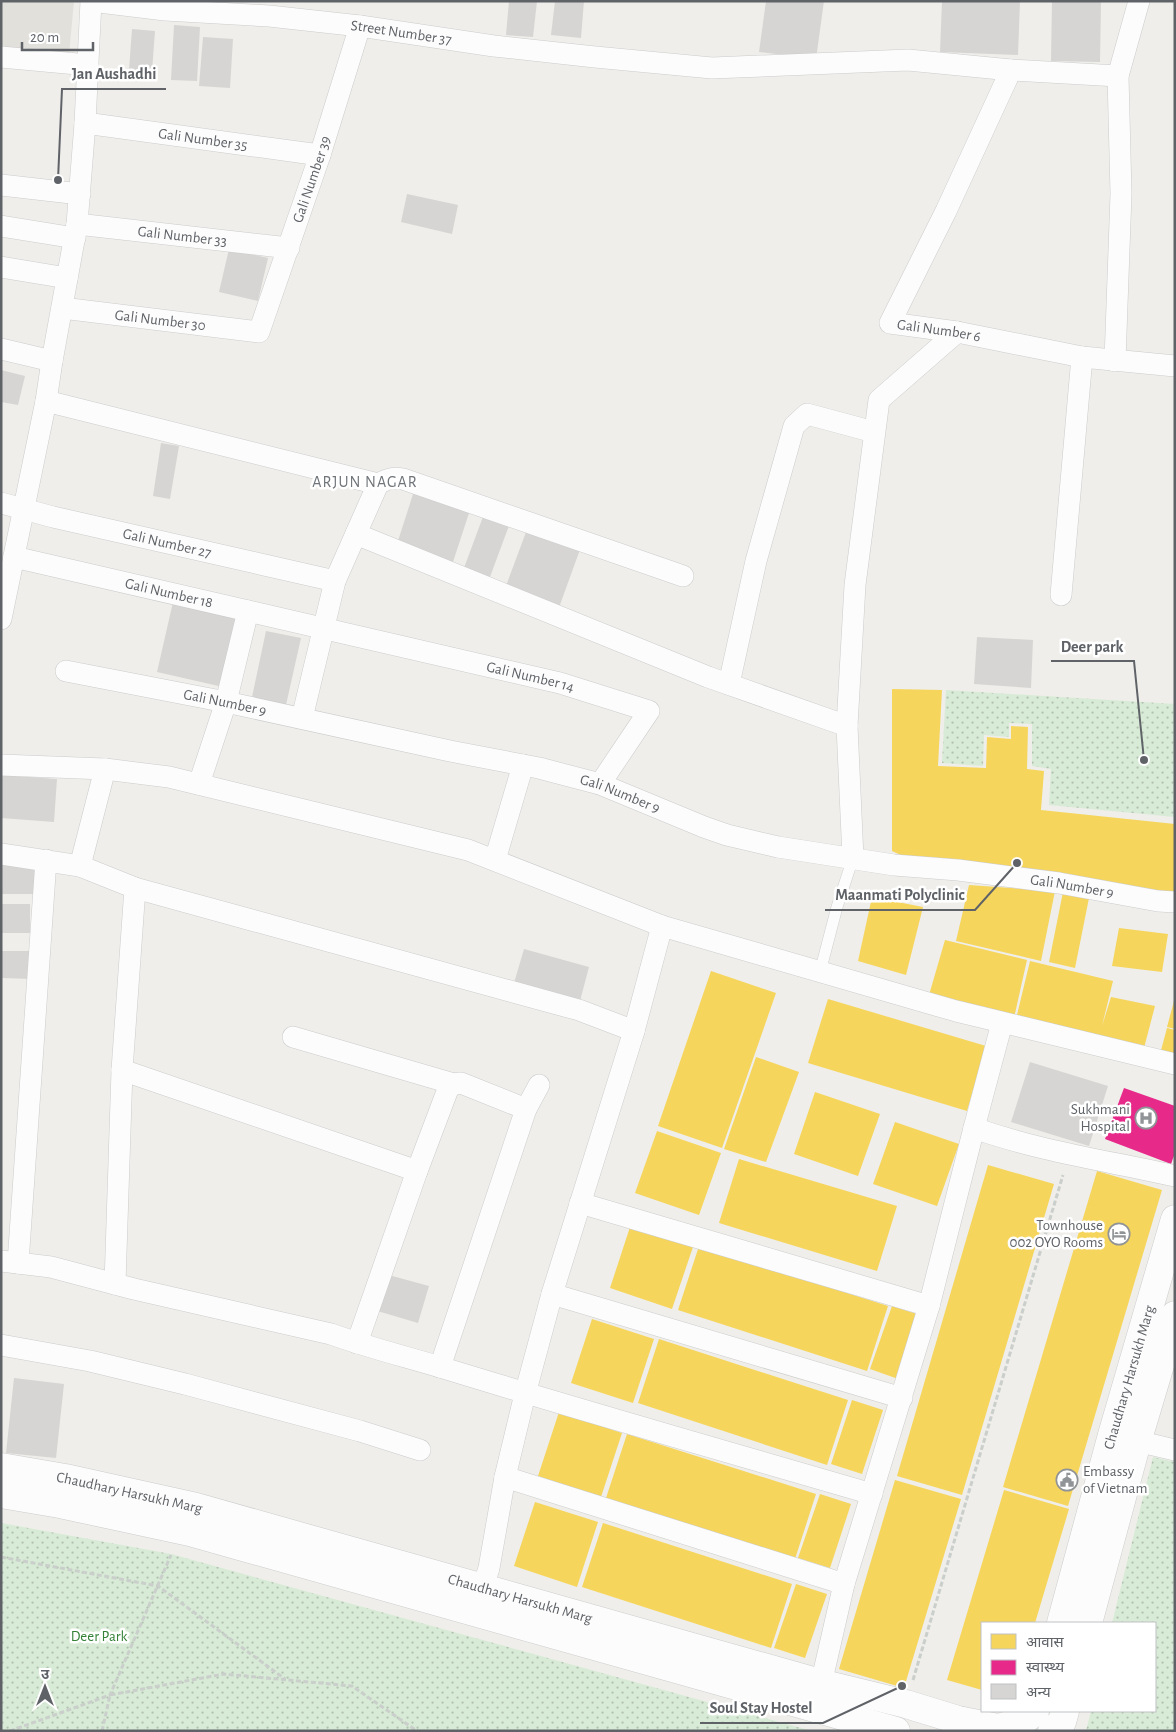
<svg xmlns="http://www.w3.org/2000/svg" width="1176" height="1732" font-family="'Alegreya Sans','Noto Sans Devanagari',sans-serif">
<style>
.education{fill:#e2e0da}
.park{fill:url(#park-dots)}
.homes{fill:#f6d55c}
.health{fill:#e7298a}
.building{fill:#d6d5d3}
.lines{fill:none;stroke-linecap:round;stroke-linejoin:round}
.service-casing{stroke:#cbcccc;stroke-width:12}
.minor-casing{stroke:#cbcccc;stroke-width:22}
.tertiary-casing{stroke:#cbcccc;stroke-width:29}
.path{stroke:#cacfcc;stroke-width:3;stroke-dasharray:5 2.5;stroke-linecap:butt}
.service{stroke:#fdfcfc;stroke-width:11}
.minor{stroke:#fdfcfc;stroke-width:21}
.tertiary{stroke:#fdfcfc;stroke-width:28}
.labels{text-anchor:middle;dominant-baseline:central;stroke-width:5;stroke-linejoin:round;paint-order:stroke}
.street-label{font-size:15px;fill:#5f6368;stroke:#fff}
.poi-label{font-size:15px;fill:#5f6368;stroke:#fff;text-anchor:end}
.park-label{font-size:15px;fill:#348238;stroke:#fff}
.neighbourhood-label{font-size:16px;letter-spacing:1px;fill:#70757a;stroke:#fff}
.leader{fill:none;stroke:#5f6368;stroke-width:2}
.callout-dot{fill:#5f6368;stroke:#fff;stroke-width:2}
.callout-label{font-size:16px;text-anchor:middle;font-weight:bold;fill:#5f6368;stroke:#fff;stroke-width:5;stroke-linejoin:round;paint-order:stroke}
</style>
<defs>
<pattern id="park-dots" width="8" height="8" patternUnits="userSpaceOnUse" patternTransform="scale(1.25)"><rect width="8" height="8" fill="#d8ebd6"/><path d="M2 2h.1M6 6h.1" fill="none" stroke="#b2c2b1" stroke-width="1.8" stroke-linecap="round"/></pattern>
</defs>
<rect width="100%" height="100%" fill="#efeeea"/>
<!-- education -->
<path class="education" d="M1 1H74L69 54 1 47Z"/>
<!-- park -->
<path class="park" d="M946 690 1175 704V817L1049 805 1051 769 1032 766V724L1009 723V737L984 735 983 766 942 763Z
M1153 1457 1175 1462V1731H1086L1091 1711H1155V1623H1112Z
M1 1523 171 1554 812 1731H1Z"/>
<!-- homes -->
<path class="homes" d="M892 689 942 690 938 766 986 768 987 737 1011 739V726L1028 727 1027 769 1044 771 1041 810 1175 824V896L905 857 892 851Z
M969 885 1055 891 1041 961 956 941Z
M1063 892 1089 898 1075 968 1049 962Z
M872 897 923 907 906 975 858 961Z
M1119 928 1168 934 1162 972 1112 966Z
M945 940 1027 960 1014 1018 929 995Z
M1030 961 1113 981 1102 1026 1111 997 1155 1006 1144 1048 1016 1019Z
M711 971 776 993 722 1148 658 1126Z
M828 999 986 1046 967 1111 808 1063Z
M1174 1001 1175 1002V1029L1167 1027Z
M1167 1028 1175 1030V1058L1160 1054Z
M756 1057 799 1072 766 1162 724 1149Z
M815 1092 880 1114 858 1176 794 1154Z
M895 1122 959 1144 937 1206 873 1184Z
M657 1131 721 1153 699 1215 635 1193Z
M739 1159 897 1206 877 1271 719 1223Z
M988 1165 1054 1184 962 1495 897 1476Z
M1097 1171 1162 1190 1068 1506 1003 1487Z
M631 1224 694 1244 672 1309 610 1288Z
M699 1246 888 1306 867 1371 678 1310Z
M892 1306 923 1316 901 1380 870 1369Z
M592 1319 654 1339 633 1403 571 1383Z
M659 1339 848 1400 827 1465 638 1403Z
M852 1400 883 1410 862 1474 831 1464Z
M559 1412 622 1433 601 1497 538 1476Z
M627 1434 816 1494 795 1559 606 1498Z
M895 1480 961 1499 904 1688 839 1669Z
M1004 1490 1069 1509 1035 1623H982V1690L947 1680Z
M820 1494 851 1504 830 1568 798 1558Z
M535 1502 598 1522 577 1587 514 1566Z
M603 1523 792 1584 771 1648 582 1587Z
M796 1584 827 1594 805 1658 774 1648Z"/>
<!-- health -->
<path class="health" d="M1124 1088 1175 1106V1153L1171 1164 1105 1139Z"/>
<!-- building -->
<path class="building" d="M509 1H537L533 37 506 35Z
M555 1H584L581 38 551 35Z
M766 1H824L816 59 759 52Z
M942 1H1020L1018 55 940 52Z
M1052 1H1101L1100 62 1051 61Z
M174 25 200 27 197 81 171 80Z
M132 29 155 31 152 71 129 70Z
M203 37 233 39 230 88 199 86Z
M407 194 458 205 452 234 401 222Z
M229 249 268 258 258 301 219 292Z
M1 370 25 376 18 405 1 402Z
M161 443 179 446 170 499 153 496Z
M415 488 471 507 452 565 396 547Z
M484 514 510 523 487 585 461 576Z
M529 524 582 544 557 613 503 594Z
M173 602 239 617 223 687 157 672Z
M266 631 301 638 286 705 252 697Z
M977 637 1033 640 1031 688 974 684Z
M1 775 57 779 54 822 1 818Z
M1 861 37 862V894H1Z
M1 904H30V933H1Z
M524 949 589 967 580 1001 514 983Z
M1 951H32V979L1 978Z
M1030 1062 1108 1086 1089 1146 1011 1122Z
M385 1274 429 1286 418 1323 374 1310Z
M14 1378 64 1384 56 1458 6 1453Z"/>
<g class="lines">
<!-- service casing -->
<g class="service-casing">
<path id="service" d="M820 972 837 907 853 858"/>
</g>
<!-- minor casing -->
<g class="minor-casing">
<g id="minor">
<path id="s1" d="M91 1 165 10 269 16 360 26 494 46 595 57 712 68 908 60 1011 70 1118 76"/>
<path d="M1 57 88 65"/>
<path id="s2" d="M1011 70 946 211 890 323 957 332 1082 357 1175 366"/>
<path id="s3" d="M85 123 320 155"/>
<path d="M1 185 80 194"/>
<path id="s4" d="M77 224 289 248"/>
<path d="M1 226 75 238"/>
<path d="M1 267 67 278"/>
<path id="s5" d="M62 308 259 332 320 155 360 26"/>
<path d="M1 349 52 361"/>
<path d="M1115 361 1121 194 1118 76 1139 1"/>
<path d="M46 401 52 361 77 224 85 123 91 1"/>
<path id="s6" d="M1 503 53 517 335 581"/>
<path d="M356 534 708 677 847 726"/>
<path id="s7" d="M14 557 560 683 649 711 600 784"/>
<path d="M1061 595 1082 357"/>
<path d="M1 619 46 401 378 484"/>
<path id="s8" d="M66 671 226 702 450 751 539 768 600 784 704 827 727 835 778 847 894 865 958 870 1059 883 1158 901 1175 902"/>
<path d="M729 684 756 561 794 426 807 414 874 432"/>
<path d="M302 718 335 581 378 484C387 479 393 477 403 479L683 576"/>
<path d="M1 765 105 769 169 777 468 850 662 926 956 1011 1175 1064"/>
<path d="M199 784 226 702 248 611"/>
<path d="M1 854 80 866 135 888 579 1010 634 1031"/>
<path d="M853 858 847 726 855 585 879 400 957 332"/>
<path d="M495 860 523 765"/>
<path d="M80 866 105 769"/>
<path d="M293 1037 454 1084"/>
<path d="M122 1070 417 1171"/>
<path d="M974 1128 1002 1023"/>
<path d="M580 1203 929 1306"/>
<path d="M1 1261 51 1267 134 1289 331 1334C367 1347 403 1356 440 1367 583 1411 728 1452 872 1494"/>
<path d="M18 1263 46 860"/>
<path d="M115 1284 122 1070 135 888"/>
<path d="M552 1294 902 1398"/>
<path d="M357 1343 417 1171 448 1089 454 1084 461 1083 526 1109"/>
<path d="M1 1345 90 1361 185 1384 360 1431 420 1450"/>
<path d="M440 1367 526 1109 539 1085"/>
<path d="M1124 1438 1175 1450"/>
<path d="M505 1477 844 1584"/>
<path d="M478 1603 489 1568 505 1477 525 1394 552 1294 634 1031 662 926"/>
<path d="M816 1696 824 1671 844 1584 929 1306 974 1128C1039 1151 1108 1161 1175 1176"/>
</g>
</g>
<!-- tertiary casing -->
<g class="tertiary-casing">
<g id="tertiary">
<path id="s9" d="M1 1467 65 1478 196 1507 820 1683 906 1704 958 1720 998 1728 1024 1721 1035 1711"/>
<path d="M1 1494 60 1504 190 1532 896 1731"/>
<path id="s10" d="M1061 1623 1112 1435 1175 1219"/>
<path d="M1088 1623 1137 1442 1175 1315"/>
<path d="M1052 1731 1062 1722 1065 1711"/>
</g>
</g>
<!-- path -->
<path class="path" d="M1 1557 158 1586 285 1679
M913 1680 1063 1175
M10 1731 110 1695 171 1555
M102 1731 110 1695 224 1674 352 1686 417 1731"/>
<!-- service -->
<use href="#service" class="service"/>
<!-- minor -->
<use href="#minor" class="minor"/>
<!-- tertiary -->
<use href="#tertiary" class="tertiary"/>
</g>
<!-- icons -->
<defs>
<g id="hospital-ring" transform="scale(1.125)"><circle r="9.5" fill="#fff" stroke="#919496" stroke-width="1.5"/><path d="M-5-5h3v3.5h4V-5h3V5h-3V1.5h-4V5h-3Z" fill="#919496"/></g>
<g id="hotel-ring" transform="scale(1.125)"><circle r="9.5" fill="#fff" stroke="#919496" stroke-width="1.5"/><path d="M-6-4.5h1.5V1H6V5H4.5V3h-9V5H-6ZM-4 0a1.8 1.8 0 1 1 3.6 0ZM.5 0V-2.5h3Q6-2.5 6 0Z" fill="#919496"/></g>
<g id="civic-ring" transform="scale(1.125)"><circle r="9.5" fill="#fff" stroke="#919496" stroke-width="1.5"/><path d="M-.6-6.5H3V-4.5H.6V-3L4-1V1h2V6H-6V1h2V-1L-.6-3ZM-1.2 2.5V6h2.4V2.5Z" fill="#919496"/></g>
</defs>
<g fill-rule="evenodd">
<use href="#hospital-ring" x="1146" y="1118"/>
<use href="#hotel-ring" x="1119" y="1234"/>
<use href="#civic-ring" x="1067" y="1480"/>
</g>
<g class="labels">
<!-- street labels -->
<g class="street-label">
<text stroke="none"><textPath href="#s1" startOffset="312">Street Number 37</textPath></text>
<text stroke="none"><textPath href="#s3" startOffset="119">Gali Number 35</textPath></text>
<text stroke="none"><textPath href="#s5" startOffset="360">Gali Number 39</textPath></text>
<text stroke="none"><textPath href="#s4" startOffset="106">Gali Number 33</textPath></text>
<text stroke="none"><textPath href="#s5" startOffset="99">Gali Number 30</textPath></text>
<text stroke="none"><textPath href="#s2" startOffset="330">Gali Number 6</textPath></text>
<text stroke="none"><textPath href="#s6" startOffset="171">Gali Number 27</textPath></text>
<text stroke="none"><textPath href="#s7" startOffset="159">Gali Number 18</textPath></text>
<text stroke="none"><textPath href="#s7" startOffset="530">Gali Number 14</textPath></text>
<text stroke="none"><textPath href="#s8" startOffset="162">Gali Number 9</textPath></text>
<text stroke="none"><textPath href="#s8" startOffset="568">Gali Number 9</textPath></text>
<text stroke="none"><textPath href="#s8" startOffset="1032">Gali Number 9</textPath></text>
<text stroke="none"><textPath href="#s10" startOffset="255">Chaudhary Harsukh Marg</textPath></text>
<text stroke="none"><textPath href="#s9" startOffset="131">Chaudhary Harsukh Marg</textPath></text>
<text stroke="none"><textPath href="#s9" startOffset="536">Chaudhary Harsukh Marg</textPath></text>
</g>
<!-- poi labels -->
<g class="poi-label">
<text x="1130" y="1109">Sukhmani<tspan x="1130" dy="17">Hospital</tspan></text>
<text x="1103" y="1225">Townhouse<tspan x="1103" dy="17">002 OYO Rooms</tspan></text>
<text x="1083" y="1471" text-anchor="start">Embassy<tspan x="1083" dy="17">of Vietnam</tspan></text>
</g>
<!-- park labels -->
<g class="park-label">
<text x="99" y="1636">Deer Park</text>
</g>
<!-- neighbourhood labels -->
<g class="neighbourhood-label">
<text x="365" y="482">ARJUN NAGAR</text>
</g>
</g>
<!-- callouts -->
<path class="leader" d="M58 180L62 89H166M1144 760L1134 661H1051M1017 863L975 910H825M902 1686L823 1723H700"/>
<g class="callout-dot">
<circle cx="58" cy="180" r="5"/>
<circle cx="1144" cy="760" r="5"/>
<circle cx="1017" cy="863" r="5"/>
<circle cx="902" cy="1686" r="5"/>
</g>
<g class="callout-label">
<text x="114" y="79">Jan Aushadhi</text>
<text x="1092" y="652">Deer park</text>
<text x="900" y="900">Maanmati Polyclinic</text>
<text x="761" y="1713">Soul Stay Hostel</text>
</g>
<!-- border -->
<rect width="1176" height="1732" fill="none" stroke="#5f6368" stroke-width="5"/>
<!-- legend -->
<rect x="981" y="1622" width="175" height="90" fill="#ffffff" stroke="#bfc1c3"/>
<rect x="991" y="1634" width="25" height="15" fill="#f6d55c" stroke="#bfc1c3"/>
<text x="1026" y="1647" font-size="15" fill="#5f6368">आवास</text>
<rect x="991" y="1660" width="25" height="15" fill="#e7298a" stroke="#bfc1c3"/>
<text x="1026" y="1672" font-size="15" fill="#5f6368">स्वास्थ्य</text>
<rect x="991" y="1684" width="25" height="15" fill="#d6d5d3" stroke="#bfc1c3"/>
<text x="1026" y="1697" font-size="15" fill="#5f6368">अन्य</text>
<!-- north arrow -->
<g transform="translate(45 1687)" stroke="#ffffff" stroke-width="4" paint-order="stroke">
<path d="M0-4L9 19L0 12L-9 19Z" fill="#5f6368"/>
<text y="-8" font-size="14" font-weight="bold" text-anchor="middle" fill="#5f6368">उ</text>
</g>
<!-- scale -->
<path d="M22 42v8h71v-8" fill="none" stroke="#5f6368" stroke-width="2.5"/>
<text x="30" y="42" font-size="15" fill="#5f6368" stroke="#ffffff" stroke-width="4" paint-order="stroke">20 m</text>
</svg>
